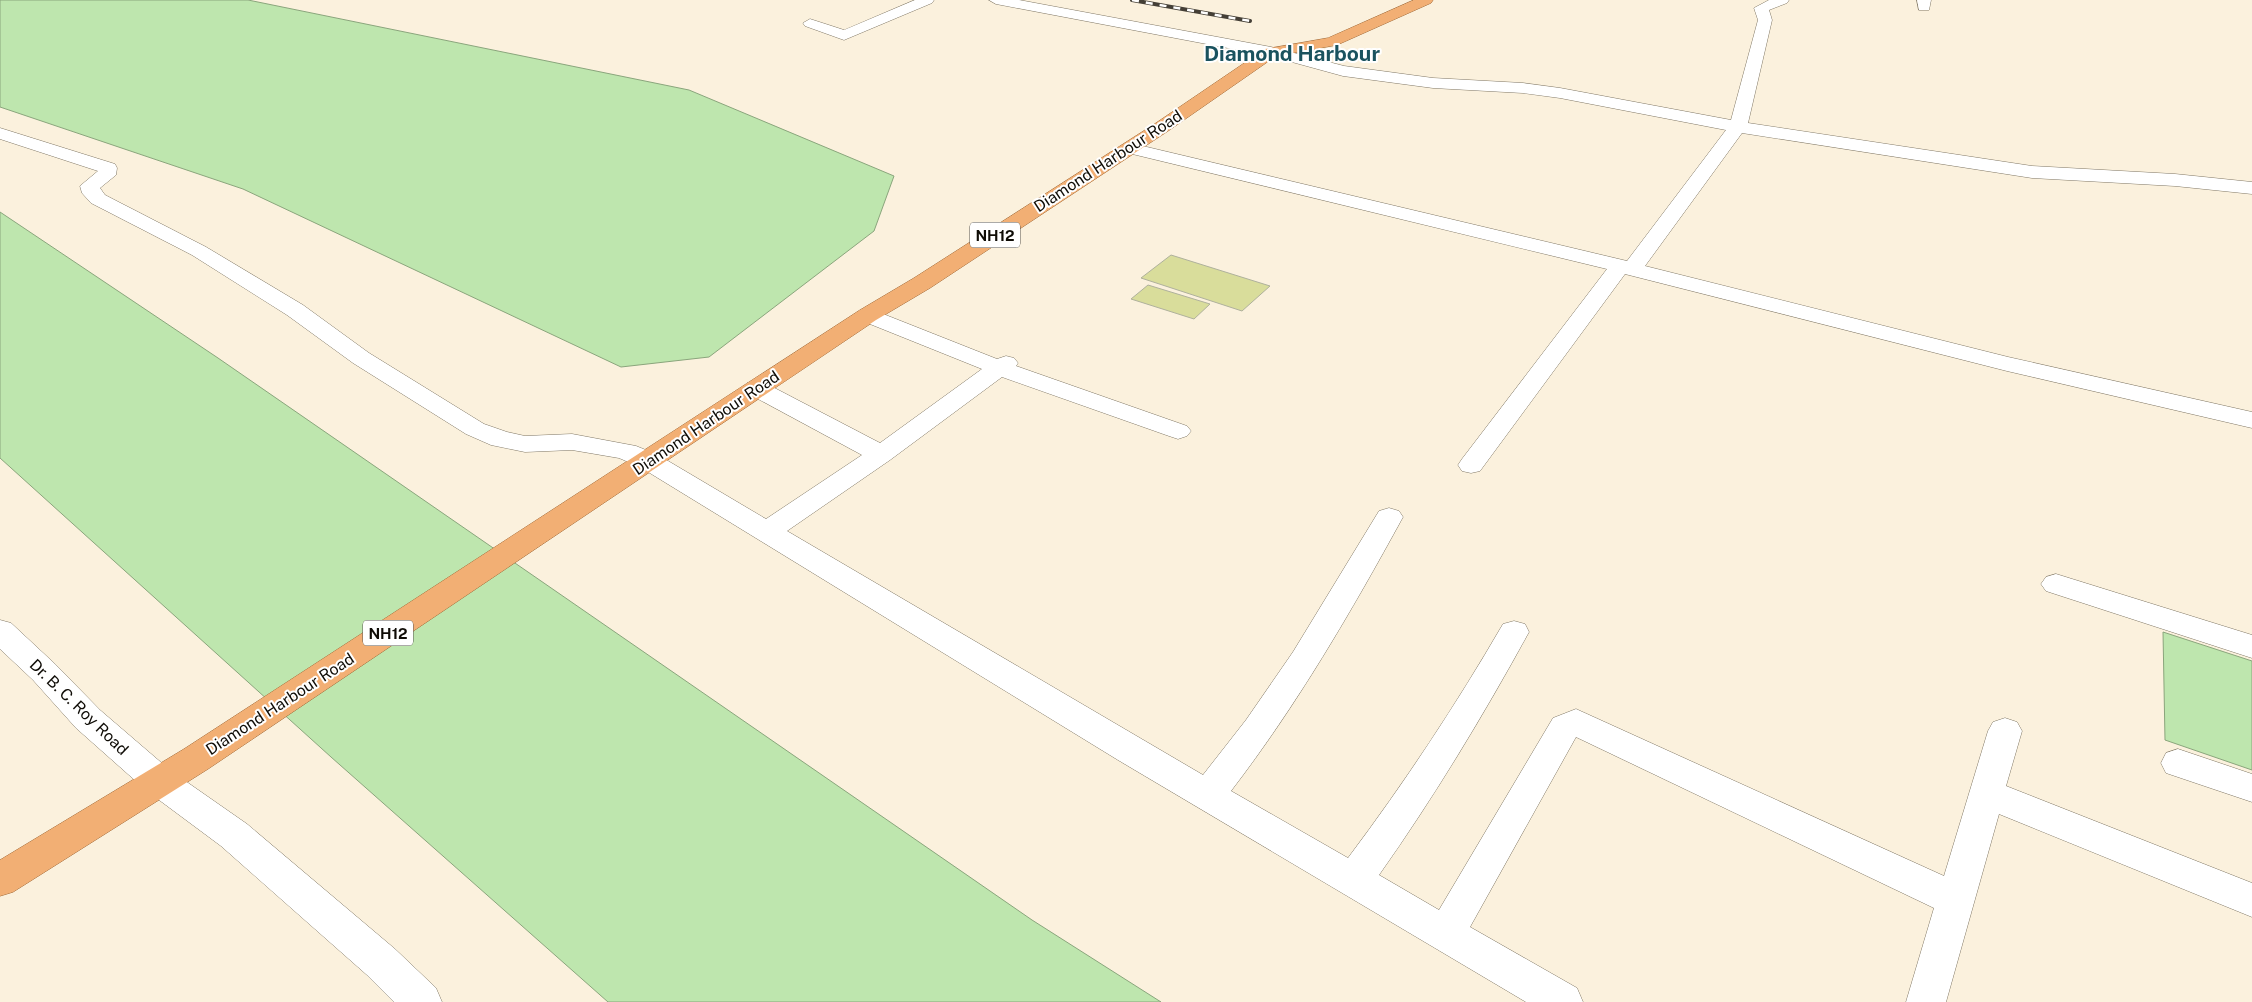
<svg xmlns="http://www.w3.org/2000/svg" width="2252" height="1002" font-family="'Public Sans',sans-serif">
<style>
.water{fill:#bee6ae;stroke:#8aa57c}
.building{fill:#d9dd9b;stroke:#afb19c}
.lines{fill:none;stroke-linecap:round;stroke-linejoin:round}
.minor-casing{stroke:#817866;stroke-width:1}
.trunk-casing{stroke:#a06937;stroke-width:1}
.minor{fill:#fff;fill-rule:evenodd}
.trunk{fill:#f2af74;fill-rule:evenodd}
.rail-casing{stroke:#443f36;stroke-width:4}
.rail{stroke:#fff;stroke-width:2.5;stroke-dasharray:7;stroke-linecap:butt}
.labels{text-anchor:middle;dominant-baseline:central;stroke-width:4;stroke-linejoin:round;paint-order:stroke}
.shield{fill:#fff;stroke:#575551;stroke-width:1}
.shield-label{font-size:15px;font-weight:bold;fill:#0f0c06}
.street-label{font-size:16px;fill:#0f0c06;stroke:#fff}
.far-town-label{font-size:21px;font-weight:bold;fill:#1a525e;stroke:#fff}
</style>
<rect width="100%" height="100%" fill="#fbf1dd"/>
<!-- water -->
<path class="water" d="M0 0H248L689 90 894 176 874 231 709 357 621 367 243 189 0 107Z
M0 212 218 358 1032 920 1161 1002H608L331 757 0 458Z
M2163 632 2252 661V770L2165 740Z"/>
<!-- building -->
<path class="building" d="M1171 255 1270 286 1242 311 1141 278Z
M1148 285 1210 304 1194 319 1131 299Z"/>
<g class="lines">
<!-- minor casing -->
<g class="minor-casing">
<path id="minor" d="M915 0H934L932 3 844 40 805 26 803 23 810 19 844 30Z
M989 0H1019L1271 47 1344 66 1433 78 1523 83 1560 88 1731 120 1758 20 1754 8 1769 0H1789L1787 3 1769 10 1772 20 1748 123 2032 166 2175 174 2252 182V194L2175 186 2032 178 1742 133 1645 266 2008 357 2252 412V428L2007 371 1625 274 1480 471 1471 473 1462 471 1458 465 1462 459 1607 269 1124 152 1121 148 1124 144 1130 143 1627 261 1726 130 1560 98 1523 93 1433 88 1343 76 1270 56 996 4Z
M1917 0H1931L1929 10H1919Z
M0 128 115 164 117 168 116 175 100 188 105 195 206 247 303 305 369 353 484 424 507 432 525 436 572 434 636 446 658 455 766 519 862 455 747 393 744 388 747 383 756 381 765 383 880 443 982 369 860 320 857 315 860 310 868 308 997 359 1006 356 1014 358 1018 363 1016 366 1187 426 1191 431 1187 436 1178 439 1169 436 1002 377 890 460 787 531 1203 775 1246 720 1293 652 1379 511 1389 508 1399 511 1403 517C1351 612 1297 705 1231 791L1348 858C1405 782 1456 705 1503 624L1514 621 1525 624 1529 632C1483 716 1434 797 1379 875L1439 910 1553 718 1576 709 1944 876 1988 731 1993 722 2005 718 2017 722 2022 731 2006 786 2252 883V917L1999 814 1946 1002H1906L1934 908 1576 737 1470 927 1577 988 1583 1002H1526L1118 760 640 467 619 458 572 450 525 452 491 445 466 434 353 363 287 315 192 255 91 203 82 193 80 186 98 171 0 139Z
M2056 574 2252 635V658L2046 591 2041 584 2046 577Z
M0 620 11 623 55 664 100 710 171 771 247 824 395 949 436 988 442 1002H394L367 975 221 846 147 791 76 728 33 680 0 649Z
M2178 749 2252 774V802L2166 773 2161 763 2166 753Z"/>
</g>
<!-- trunk casing -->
<g class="trunk-casing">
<path id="trunk" d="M1414 0H1433L1431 3 1337 45 1276 56 1168 131 930 288 876 320 208 769 13 892 0 896V860L184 749 860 310 914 278 1156 123 1265 49 1328 38Z"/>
</g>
<!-- minor -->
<use href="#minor" class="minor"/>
<!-- trunk -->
<use href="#trunk" class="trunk"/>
<!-- rail casing -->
<g class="rail-casing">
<path id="rail" d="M1132 0 1250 21"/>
</g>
<!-- rail -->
<use href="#rail" class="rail"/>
</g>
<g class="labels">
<!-- shield labels -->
<g class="shield">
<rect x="970" y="222.5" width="50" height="25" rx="4"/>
<rect x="363" y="620.5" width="50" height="25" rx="4"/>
</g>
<g class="shield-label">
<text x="995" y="235">NH12</text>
<text x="388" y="633">NH12</text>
</g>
<!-- street labels -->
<g class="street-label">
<text transform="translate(1108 161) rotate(-33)">Diamond Harbour Road</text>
<text transform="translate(706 423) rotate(-34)">Diamond Harbour Road</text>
<text transform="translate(280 704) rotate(-33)">Diamond Harbour Road</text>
<text transform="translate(79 707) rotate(44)">Dr. B. C. Roy Road</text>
</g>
<!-- far-town labels -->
<g class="far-town-label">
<text x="1292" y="53">Diamond Harbour</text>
</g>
</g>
</svg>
